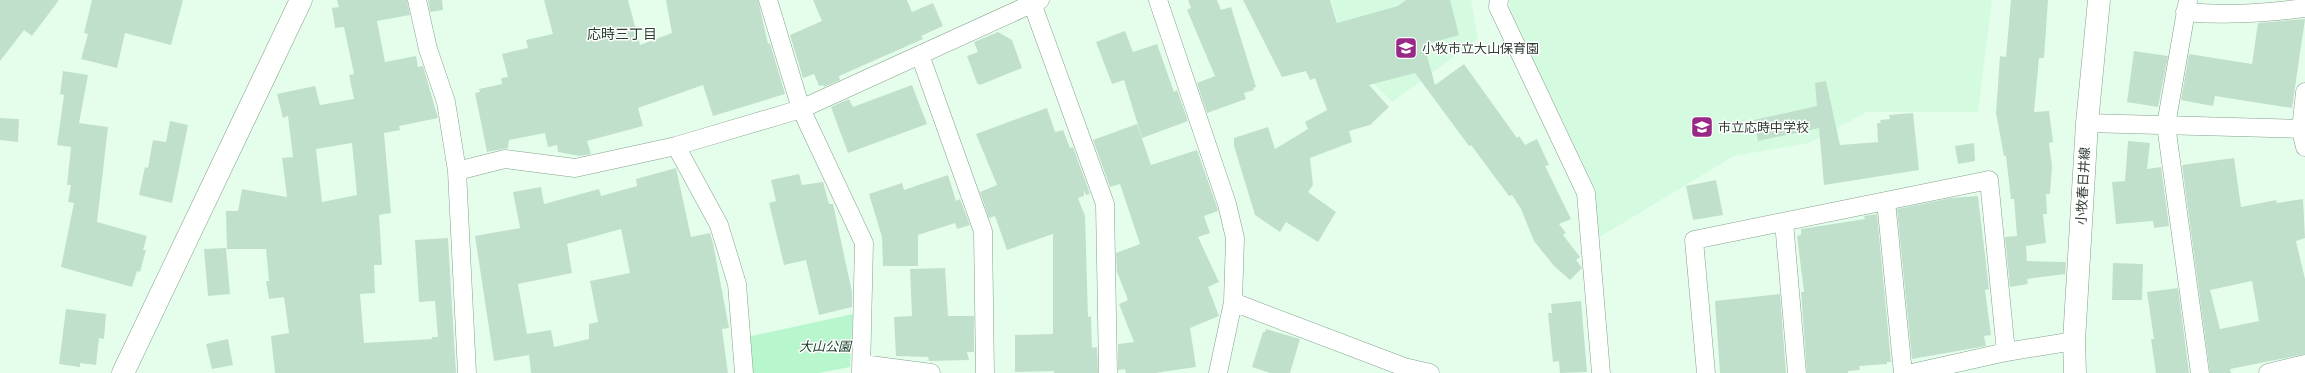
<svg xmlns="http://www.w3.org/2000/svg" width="2305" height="373" font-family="'Zilla Slab','Noto Sans JP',serif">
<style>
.built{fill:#d4fbe0}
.park{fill:#b8f6cd}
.building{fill:#c1e0cb;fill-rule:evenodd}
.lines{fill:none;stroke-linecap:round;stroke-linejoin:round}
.minor-casing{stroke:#83a08c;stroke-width:19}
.tertiary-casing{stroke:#83a08c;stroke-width:23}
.secondary-casing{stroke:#83a08c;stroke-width:23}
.minor{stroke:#fff;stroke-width:18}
.tertiary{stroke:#fff;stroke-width:22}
.secondary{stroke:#fff;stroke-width:22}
.labels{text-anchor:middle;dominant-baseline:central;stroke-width:3;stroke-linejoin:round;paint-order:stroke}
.poi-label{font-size:13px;fill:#313d35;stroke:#fff;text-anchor:start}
.street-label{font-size:13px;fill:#313d35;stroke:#fff}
.park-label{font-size:13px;font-style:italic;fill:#1b402a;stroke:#fff}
.neighbourhood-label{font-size:14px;fill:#284231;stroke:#fff}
</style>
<rect width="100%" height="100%" fill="#e5feec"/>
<!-- built -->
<path class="built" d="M1331 0H1471L1478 39 1392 102 1348 57Z
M1509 0H1992L1978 112H1867L1809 143 1734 156 1598 238 1595 189 1510 10Z"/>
<!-- park -->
<path class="park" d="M853 314 850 367 819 373H750L747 337Z"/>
<!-- building -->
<path class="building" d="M0 0H59L32 36 24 30 0 61Z
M92 0H183L171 45 125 33 117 68 81 59 88 34 84 33Z
M337 0H407L410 15 377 21 385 62 416 56 418 67 423 66 438 118 399 126 400 130 384 133 391 213 379 215 382 265H374L375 293 360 294 364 343 432 339V337H438L435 301 419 302 415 240 448 238 456 373H275L271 336 289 333 284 297 269 299 266 281H269L266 249H227L226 211H238L242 189 287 197 282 158 293 157 288 116 283 118 277 94 315 86 320 105 354 99 349 75 354 74 344 27 335 28 332 8 339 7ZM352 143 357 195 322 202 316 149Z
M428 0H442L443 10 430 12Z
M544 0H628L640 45 672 33 666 0H758L768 44 770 43 785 94 713 116 703 85 638 108 643 126 587 141 591 154 580 156 558 152 557 145 548 147 545 133 509 140 508 148 487 152 475 93 480 92 479 89 502 84 501 78 508 77 502 54 528 48 526 40 553 34Z
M813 0H907L912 12 933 3 943 26 921 36 923 39 839 76 840 80 824 87 823 85 819 86 814 74 803 78 790 35 822 21Z
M1188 0H1217L1221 10 1231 7 1256 87 1253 88 1254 90 1244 93 1246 99 1207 113 1197 83 1215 76 1187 10 1191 8Z
M1243 0H1330L1337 23 1398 6 1406 0H1450L1459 35 1424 45 1435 85 1464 64 1517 138 1519 136 1525 145 1537 139 1549 165 1545 166 1571 219 1559 224 1566 233 1563 235 1580 257 1576 260 1582 268 1570 280 1554 266 1534 241 1521 209 1512 195 1509 196 1471 145 1469 146 1415 73 1369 85 1389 107 1370 125 1349 131 1352 142 1310 158 1313 185 1308 192 1336 212 1318 242 1286 222 1280 232 1255 215 1234 146V138L1268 127 1275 149 1308 129 1305 122 1327 110 1315 78 1310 80 1306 71 1282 77Z
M2011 0H2048L2044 58H2039L2034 112 2049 111 2053 142 2049 143 2052 166 2050 194H2046L2047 214H2043L2046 243 2026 246 2027 261 2066 262 2065 274 2027 279 2028 284 2010 287 2005 237 2017 236 2014 199H2011L2006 156H2004L1996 113 2000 56 2006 57Z
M2305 19 2292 108 2215 96 2213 106 2181 100 2189 54 2252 64 2258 23Z
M1125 31 1133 52 1157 44 1174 92 1177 90 1188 121 1142 138 1124 80 1112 84 1096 42Z
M998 32 1012 40 1022 68 980 85 977 83 967 56 978 52 974 42Z
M2134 51 2168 56 2158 107 2127 102Z
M63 71 88 75 79 123 108 127 97 222 147 236 143 250H146L140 272 137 271 132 287 61 267 74 203 68 202 71 185H67L71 147 57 145 64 95 60 94Z
M1826 81 1840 145 1878 142 1877 123H1881L1880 120 1890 119 1889 115 1913 113 1919 170 1824 185 1819 128 1758 141 1754 120 1817 106 1815 83Z
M912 85 927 124 848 153 831 107 849 99 853 107Z
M1047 108 1055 132 1063 130 1070 148 1073 147 1090 194 1086 195 1084 191V196L1078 198 1085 216 1088 317 1091 316 1092 348 1097 347 1098 373H1054V371L1015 372V335L1053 334V234L1007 250 995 216 989 218 980 192 997 185 976 134Z
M0 118 19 119 18 142 0 140Z
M170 121 188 125 172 203 139 195 145 167 148 168 153 140 166 142Z
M1137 124 1151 165 1197 150 1217 207 1218 211 1204 216 1210 233 1198 237 1219 282 1208 287 1219 316 1190 328 1196 367 1155 373H1126L1125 369 1118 370V344L1134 342 1119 304 1128 300 1117 272 1116 253 1140 244 1120 184 1110 187 1093 140Z
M2128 141 2150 143 2147 169 2161 167 2169 226 2154 228 2153 221 2116 224 2112 182 2125 181Z
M1974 143 1975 161 1958 164 1955 146Z
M2234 158 2241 207 2276 200 2277 203 2303 199 2305 238 2296 241 2305 279V354L2230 369 2231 373H2210L2182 165ZM2252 281 2259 321 2220 329 2210 290Z
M676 168 691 237 710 233 713 243 729 328 722 329 728 373H531L529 355 494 361 475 236 520 228 513 192 541 187 544 204 599 189 601 196 637 186 636 179ZM621 229 630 273 590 281 598 322 589 324V339L554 347 551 330 527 334 518 284 572 273 567 244Z
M799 174 802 185 823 182 829 204H833L852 292V307L819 315 806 260 784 265 769 203 776 201 771 180Z
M948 175 956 201 960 199 970 225 957 229 955 223 918 235V266H883L882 237 869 194 902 183 904 190Z
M1716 180 1723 215 1693 220 1686 186Z
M1978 196 1989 289 1985 290 1991 335 1984 336 1986 346 1912 359 1897 209 1951 198Z
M1877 214 1891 362H1887V364L1859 366 1860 370 1848 371V373H1807L1801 292H1804L1797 236 1801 235V229L1865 219 1864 216Z
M226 248 230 294 208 296 204 249Z
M2113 263 2143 264 2142 300H2112Z
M945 268 948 316H974V352H967L969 360 929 361 928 357 896 356 894 317 912 316 910 269Z
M2178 288 2189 373H2156L2151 339H2154L2147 292Z
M1780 294 1786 373H1720L1715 301Z
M1581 301 1587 372 1560 373 1559 361 1553 362 1548 313H1552L1551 304Z
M66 309 106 314 104 339 99 338 96 365 80 363V367L59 364Z
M1266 329 1300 339 1290 373H1270L1252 367 1263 332H1265Z
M228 339 233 365 212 369 206 344Z"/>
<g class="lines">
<!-- minor casing -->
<g class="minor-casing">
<path id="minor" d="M417 0 428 49 446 102 457 171 505 159 575 168 676 146 801 109 1040 0
M768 0 801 109 864 243 861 373
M1158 0 1227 204 1235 238 1233 302 1218 373
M1499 0 1498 7 1586 193 1601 373
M2188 0 2166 125 2200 373
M1032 3 1105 204 1108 373
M2185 12C2226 16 2264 13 2305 8
M920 55 983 231 985 373
M2305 92 2301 130 2305 147
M2087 123 2305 129
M676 146 719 225 737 284 744 373
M457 171 467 373
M1886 201 1903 373
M1784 222 1797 373
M1233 302 1404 367 1430 373
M863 364 931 373
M1706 373 1694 240 1989 180 2006 352
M1912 373 2006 352 2074 341
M2268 373 2305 364"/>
</g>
<!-- tertiary casing -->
<g class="tertiary-casing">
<path id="tertiary" d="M123 373 301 0"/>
</g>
<!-- secondary casing -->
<g class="secondary-casing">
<path id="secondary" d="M2075 373 2074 341 2087 123 2099 0"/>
</g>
<!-- minor -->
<use href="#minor" class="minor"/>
<!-- tertiary -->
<use href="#tertiary" class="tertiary"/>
<!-- secondary -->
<use href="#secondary" class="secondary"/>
</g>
<!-- icons -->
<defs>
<g id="school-square" transform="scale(1.15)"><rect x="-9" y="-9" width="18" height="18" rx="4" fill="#992987" stroke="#fff"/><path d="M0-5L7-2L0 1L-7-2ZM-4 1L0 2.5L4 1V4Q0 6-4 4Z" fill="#fff"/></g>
</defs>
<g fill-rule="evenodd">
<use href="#school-square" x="1406" y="48"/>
<use href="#school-square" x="1702" y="127"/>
</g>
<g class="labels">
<!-- poi labels -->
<g class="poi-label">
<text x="1422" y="48">小牧市立大山保育園</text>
<text x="1718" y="127">市立応時中学校</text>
</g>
<!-- street labels -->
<g class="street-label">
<text transform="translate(2083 186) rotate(-87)">小牧春日井線</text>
</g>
<!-- park labels -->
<g class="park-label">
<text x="825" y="346">大山公園</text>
</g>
<!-- neighbourhood labels -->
<g class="neighbourhood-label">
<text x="622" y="34">応時三丁目</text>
</g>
</g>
</svg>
